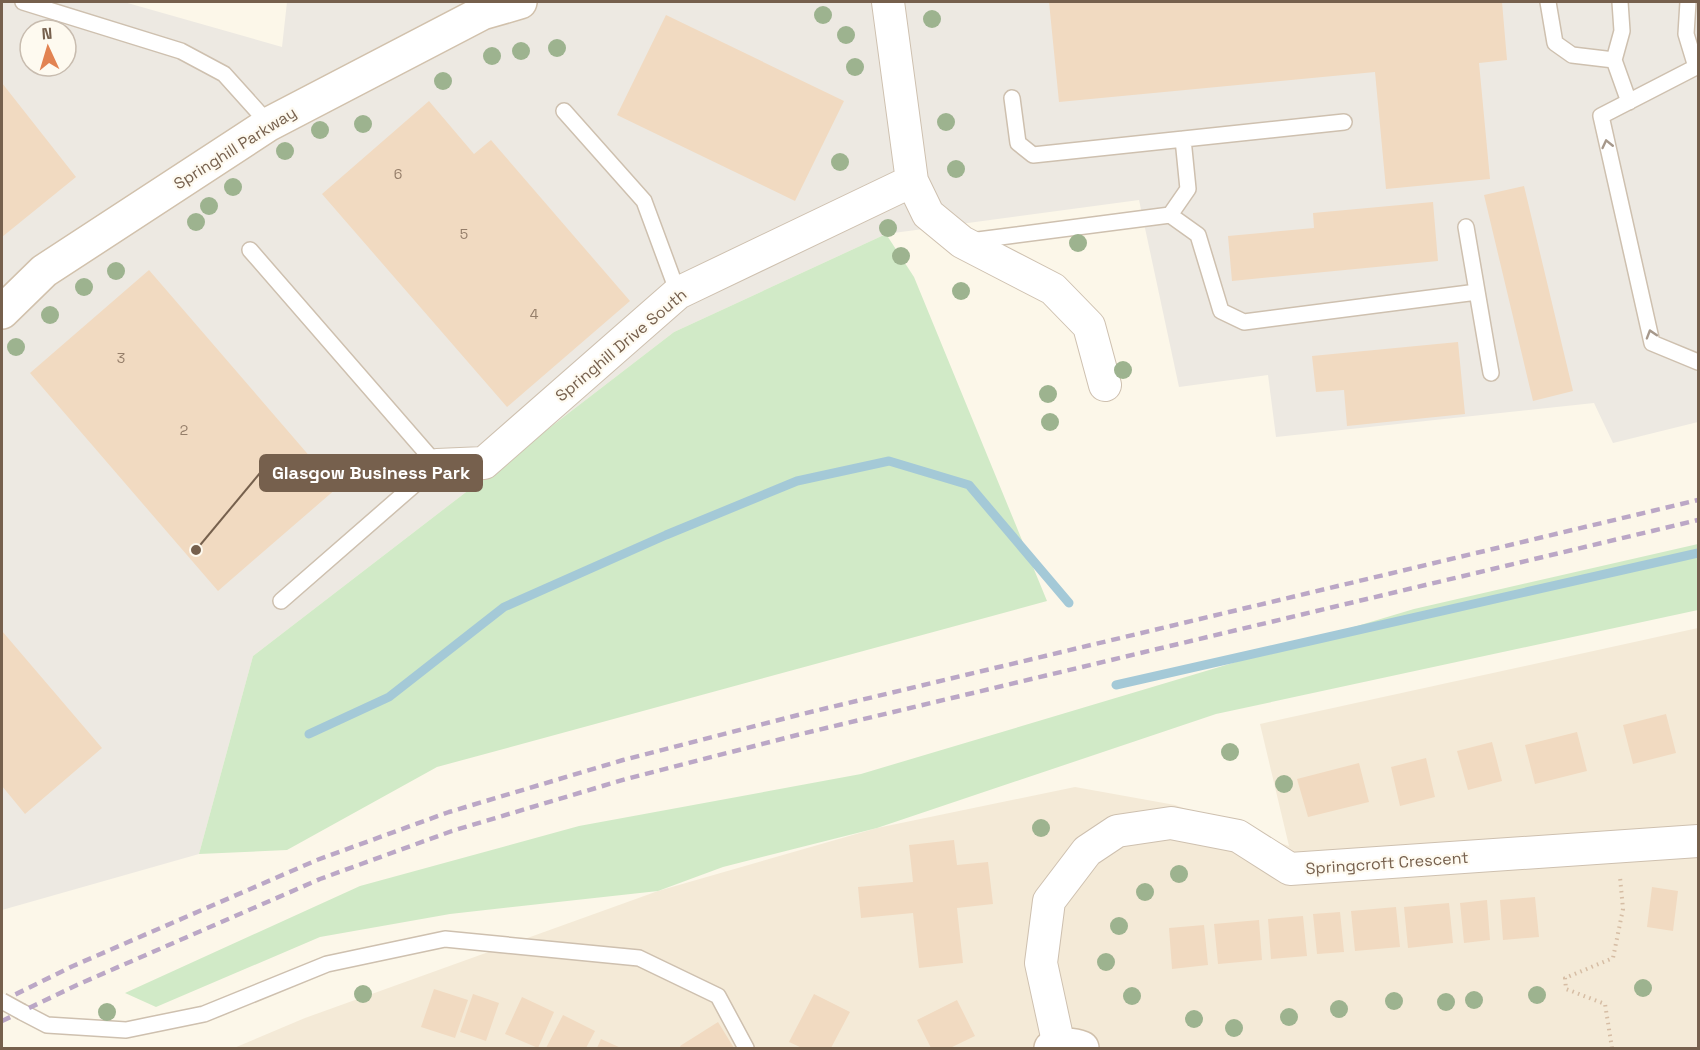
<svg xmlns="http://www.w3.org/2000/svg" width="1700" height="1050" font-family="'Space Grotesk',sans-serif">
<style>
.residential{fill:#f4ead7}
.industrial{fill:#ede9e2;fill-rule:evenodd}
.green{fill:#d1eac7}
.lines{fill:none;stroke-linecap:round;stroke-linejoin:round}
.stream{stroke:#a4c9d7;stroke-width:9}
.building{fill:#f1dac1}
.lane-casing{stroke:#cec0af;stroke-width:18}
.street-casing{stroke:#cec0af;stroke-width:34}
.secondary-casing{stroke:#d1c1ac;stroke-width:36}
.path{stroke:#d6bda4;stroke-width:4;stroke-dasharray:1.5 4.5;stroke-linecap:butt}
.lane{stroke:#fff;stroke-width:15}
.street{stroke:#fff;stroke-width:32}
.secondary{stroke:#fff;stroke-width:33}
.rail{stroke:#bba7c6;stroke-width:4.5;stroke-dasharray:9 6;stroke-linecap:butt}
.lane-bridge-casing{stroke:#cec0af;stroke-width:18;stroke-linecap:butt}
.lane-bridge{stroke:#fff;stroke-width:15}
.tree{fill:#9db38f}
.oneway{stroke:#a6988b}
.labels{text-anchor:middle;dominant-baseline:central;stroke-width:4.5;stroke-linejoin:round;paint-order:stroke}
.number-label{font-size:14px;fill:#957e6a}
.street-label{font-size:16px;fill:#76604d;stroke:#fefaf0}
.leader{fill:none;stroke:#76604d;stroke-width:2}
.callout-dot{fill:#76604d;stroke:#fefaf0;stroke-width:2}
.callout{fill:#76604d;stroke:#76604d;stroke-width:2}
.callout-label{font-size:18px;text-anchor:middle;font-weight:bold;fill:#fff}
</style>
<rect width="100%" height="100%" fill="#fcf7e9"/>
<!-- residential -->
<path class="residential" d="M1698 628V1048H234L305 1018 658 891 877 828 1075 787 1175 805 1289 846 1260 724Z"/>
<!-- industrial -->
<path class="industrial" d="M2 2H124L282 47 287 2H1698V422L1613 443 1594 403 1276 437 1268 375 1179 387 1139 200 886 234 674 332 253 656 199 854 2 910ZM30 30H66V66H30Z"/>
<!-- green -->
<path class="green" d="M886 234 914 277 1047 601 437 767 287 850 199 854 253 656 674 332Z
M1698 544V610L1216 714 877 828 723 867 658 891 450 914 320 937 156 1007 125 993 360 886 579 826 861 774 1414 609Z"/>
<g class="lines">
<!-- stream -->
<path class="stream" d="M1116 685 1698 553
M309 734 389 697 504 607 666 535 797 481 889 461 969 485 1069 603"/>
</g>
<!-- building -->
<path class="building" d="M1049 2H1502L1507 60 1479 63 1490 179 1386 189 1375 72 1059 102Z
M666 15 844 101 795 201 617 115Z
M2 83 76 177 2 237Z
M429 101 474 154 491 140 630 301 507 407 322 194Z
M1524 186 1573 391 1533 401 1484 195Z
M1433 202 1438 261 1232 281 1228 236 1314 228 1313 213Z
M149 270 337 488 218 591 30 373Z
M1458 342 1465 414 1347 426 1344 390 1316 392 1312 356Z
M2 631 102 748 25 814 2 786Z
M1666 714 1676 753 1633 764 1623 725Z
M1577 732 1587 771 1535 784 1525 745Z
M1492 742 1502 781 1468 790 1457 751Z
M1426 758 1435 797 1400 806 1391 767Z
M1359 763 1369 802 1308 817 1297 779Z
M954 840 957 865 988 862 993 904 957 908 963 963 919 968 913 913 861 918 858 887 913 882 909 845Z
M1652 887 1678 891 1673 931 1647 927Z
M1535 897 1539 937 1503 940 1500 900Z
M1487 900 1490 940 1464 943 1460 903Z
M1449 903 1453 943 1408 948 1404 907Z
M1396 907 1400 947 1355 951 1351 911Z
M1340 912 1344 952 1317 954 1313 914Z
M1303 916 1307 956 1271 959 1268 919Z
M1259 920 1262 960 1218 964 1214 924Z
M1204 925 1208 965 1172 969 1169 928Z
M434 989 468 1000 455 1038 421 1027Z
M473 994 499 1003 486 1041 460 1032Z
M814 994 850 1012 831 1048H802L789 1042Z
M522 997 554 1012 538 1048 505 1034Z
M957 1000 975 1036 950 1048H931L917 1020Z
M563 1015 595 1031 586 1048H546Z
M718 1022 734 1048H681L680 1046Z
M601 1039 621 1048H597Z"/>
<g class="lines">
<!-- lane casing -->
<g class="lane-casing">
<path id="lane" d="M23 2 181 51 224 74 269 124
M1548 2 1555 43 1572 55 1614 60
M1620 2 1622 31 1614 60 1629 102
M1688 2 1686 34 1696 67
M1698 66 1601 116 1652 343 1698 362
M1012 98 1018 143 1033 155 1344 122
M564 111 644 201 678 293
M1170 215 1188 189 1183 139
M1466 227 1491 373
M970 241 1170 215 1198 235 1221 311 1244 322 1477 292
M250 250 437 465 281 601
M22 1012 47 1025 126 1030 204 1014 327 964 445 939 639 958 718 996 746 1048"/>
</g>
<!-- street casing -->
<g class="street-casing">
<path id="street" d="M888 2 912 181 928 214 962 242 1053 289 1089 326 1105 385
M437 465 484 463 678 293 912 181
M1059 1046 1041 963 1049 901 1087 851 1117 831 1171 823 1238 836 1290 869 1698 841"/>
</g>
<!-- secondary casing -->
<g class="secondary-casing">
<path id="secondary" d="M2 312 44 271 269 124 482 13 520 2
M1051 1048C1061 1045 1072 1044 1082 1048"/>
</g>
<!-- path -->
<path class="path" d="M1612 1048 1605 1004 1566 989 1565 978 1613 958 1623 909 1620 877"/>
<!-- lane -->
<use href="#lane" class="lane"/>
<!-- street -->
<use href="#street" class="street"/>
<!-- secondary -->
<use href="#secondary" class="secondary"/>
<!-- rail -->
<path class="rail" d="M2 1001 73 966 317 860 449 812 623 760 798 715 1698 500
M2 1021 77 985 320 879 452 831 626 779 801 734 1698 520"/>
<!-- lane-bridge casing -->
<g class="lane-bridge-casing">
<path id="lane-bridge" d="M2 1001 22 1012"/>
</g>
<!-- lane-bridge -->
<use href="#lane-bridge" class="lane-bridge"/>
</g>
<!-- trees -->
<g class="tree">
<circle cx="823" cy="15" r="9"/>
<circle cx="932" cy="19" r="9"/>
<circle cx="846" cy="35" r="9"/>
<circle cx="557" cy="48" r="9"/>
<circle cx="521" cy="51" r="9"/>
<circle cx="492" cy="56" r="9"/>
<circle cx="855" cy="67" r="9"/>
<circle cx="443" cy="81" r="9"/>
<circle cx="946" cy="122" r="9"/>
<circle cx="363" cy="124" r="9"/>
<circle cx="320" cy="130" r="9"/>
<circle cx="285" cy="151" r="9"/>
<circle cx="840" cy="162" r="9"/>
<circle cx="956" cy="169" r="9"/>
<circle cx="233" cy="187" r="9"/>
<circle cx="209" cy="206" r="9"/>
<circle cx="196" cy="222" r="9"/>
<circle cx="888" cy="228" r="9"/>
<circle cx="1078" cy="243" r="9"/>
<circle cx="901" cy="256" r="9"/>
<circle cx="116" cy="271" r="9"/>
<circle cx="84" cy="287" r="9"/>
<circle cx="961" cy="291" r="9"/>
<circle cx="50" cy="315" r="9"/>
<circle cx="16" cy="347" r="9"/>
<circle cx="1123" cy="370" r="9"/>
<circle cx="1048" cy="394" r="9"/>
<circle cx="1050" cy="422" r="9"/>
<circle cx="1230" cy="752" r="9"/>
<circle cx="1284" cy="784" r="9"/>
<circle cx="1041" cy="828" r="9"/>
<circle cx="1179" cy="874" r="9"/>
<circle cx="1145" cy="892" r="9"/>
<circle cx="1119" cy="926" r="9"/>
<circle cx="1106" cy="962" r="9"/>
<circle cx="1643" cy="988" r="9"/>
<circle cx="363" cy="994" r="9"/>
<circle cx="1537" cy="995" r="9"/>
<circle cx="1132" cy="996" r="9"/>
<circle cx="1474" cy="1000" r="9"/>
<circle cx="1394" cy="1001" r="9"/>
<circle cx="1446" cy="1002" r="9"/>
<circle cx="1339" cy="1009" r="9"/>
<circle cx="107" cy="1012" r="9"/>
<circle cx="1289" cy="1017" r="9"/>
<circle cx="1194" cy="1019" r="9"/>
<circle cx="1234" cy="1028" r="9"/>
</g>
<!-- one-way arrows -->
<defs><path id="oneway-chevron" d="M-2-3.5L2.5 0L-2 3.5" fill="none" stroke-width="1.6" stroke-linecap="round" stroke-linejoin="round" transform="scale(1.5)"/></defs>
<g class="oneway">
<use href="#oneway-chevron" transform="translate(1607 144) rotate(-103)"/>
<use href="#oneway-chevron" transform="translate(1651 334) rotate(-107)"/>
</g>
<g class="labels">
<!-- number labels -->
<g class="number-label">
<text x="398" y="174">6</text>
<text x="464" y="234">5</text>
<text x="534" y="314">4</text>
<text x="121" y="358">3</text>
<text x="184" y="430">2</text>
</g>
<!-- street labels -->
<g class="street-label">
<text transform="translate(235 148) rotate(-32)">Springhill Parkway</text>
<text transform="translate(621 345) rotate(-40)">Springhill Drive South</text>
<text transform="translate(1387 863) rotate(-4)">Springcroft Crescent</text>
</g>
</g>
<!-- callouts -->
<path class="leader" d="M196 550L260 473"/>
<circle class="callout-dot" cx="196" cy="550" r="6"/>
<rect class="callout" x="260" y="455" width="222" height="36" rx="6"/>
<g class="callout-label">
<text x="371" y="479">Glasgow Business Park</text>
</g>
<!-- border -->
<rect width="1700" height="1050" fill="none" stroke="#76604d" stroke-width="6"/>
<!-- north arrow -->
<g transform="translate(48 48) rotate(356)"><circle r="28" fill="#fefaf0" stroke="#c8bcaf" stroke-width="1.5"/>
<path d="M0-4.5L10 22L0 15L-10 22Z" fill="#e28352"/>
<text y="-9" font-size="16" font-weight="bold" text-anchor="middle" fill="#76604d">N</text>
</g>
</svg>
